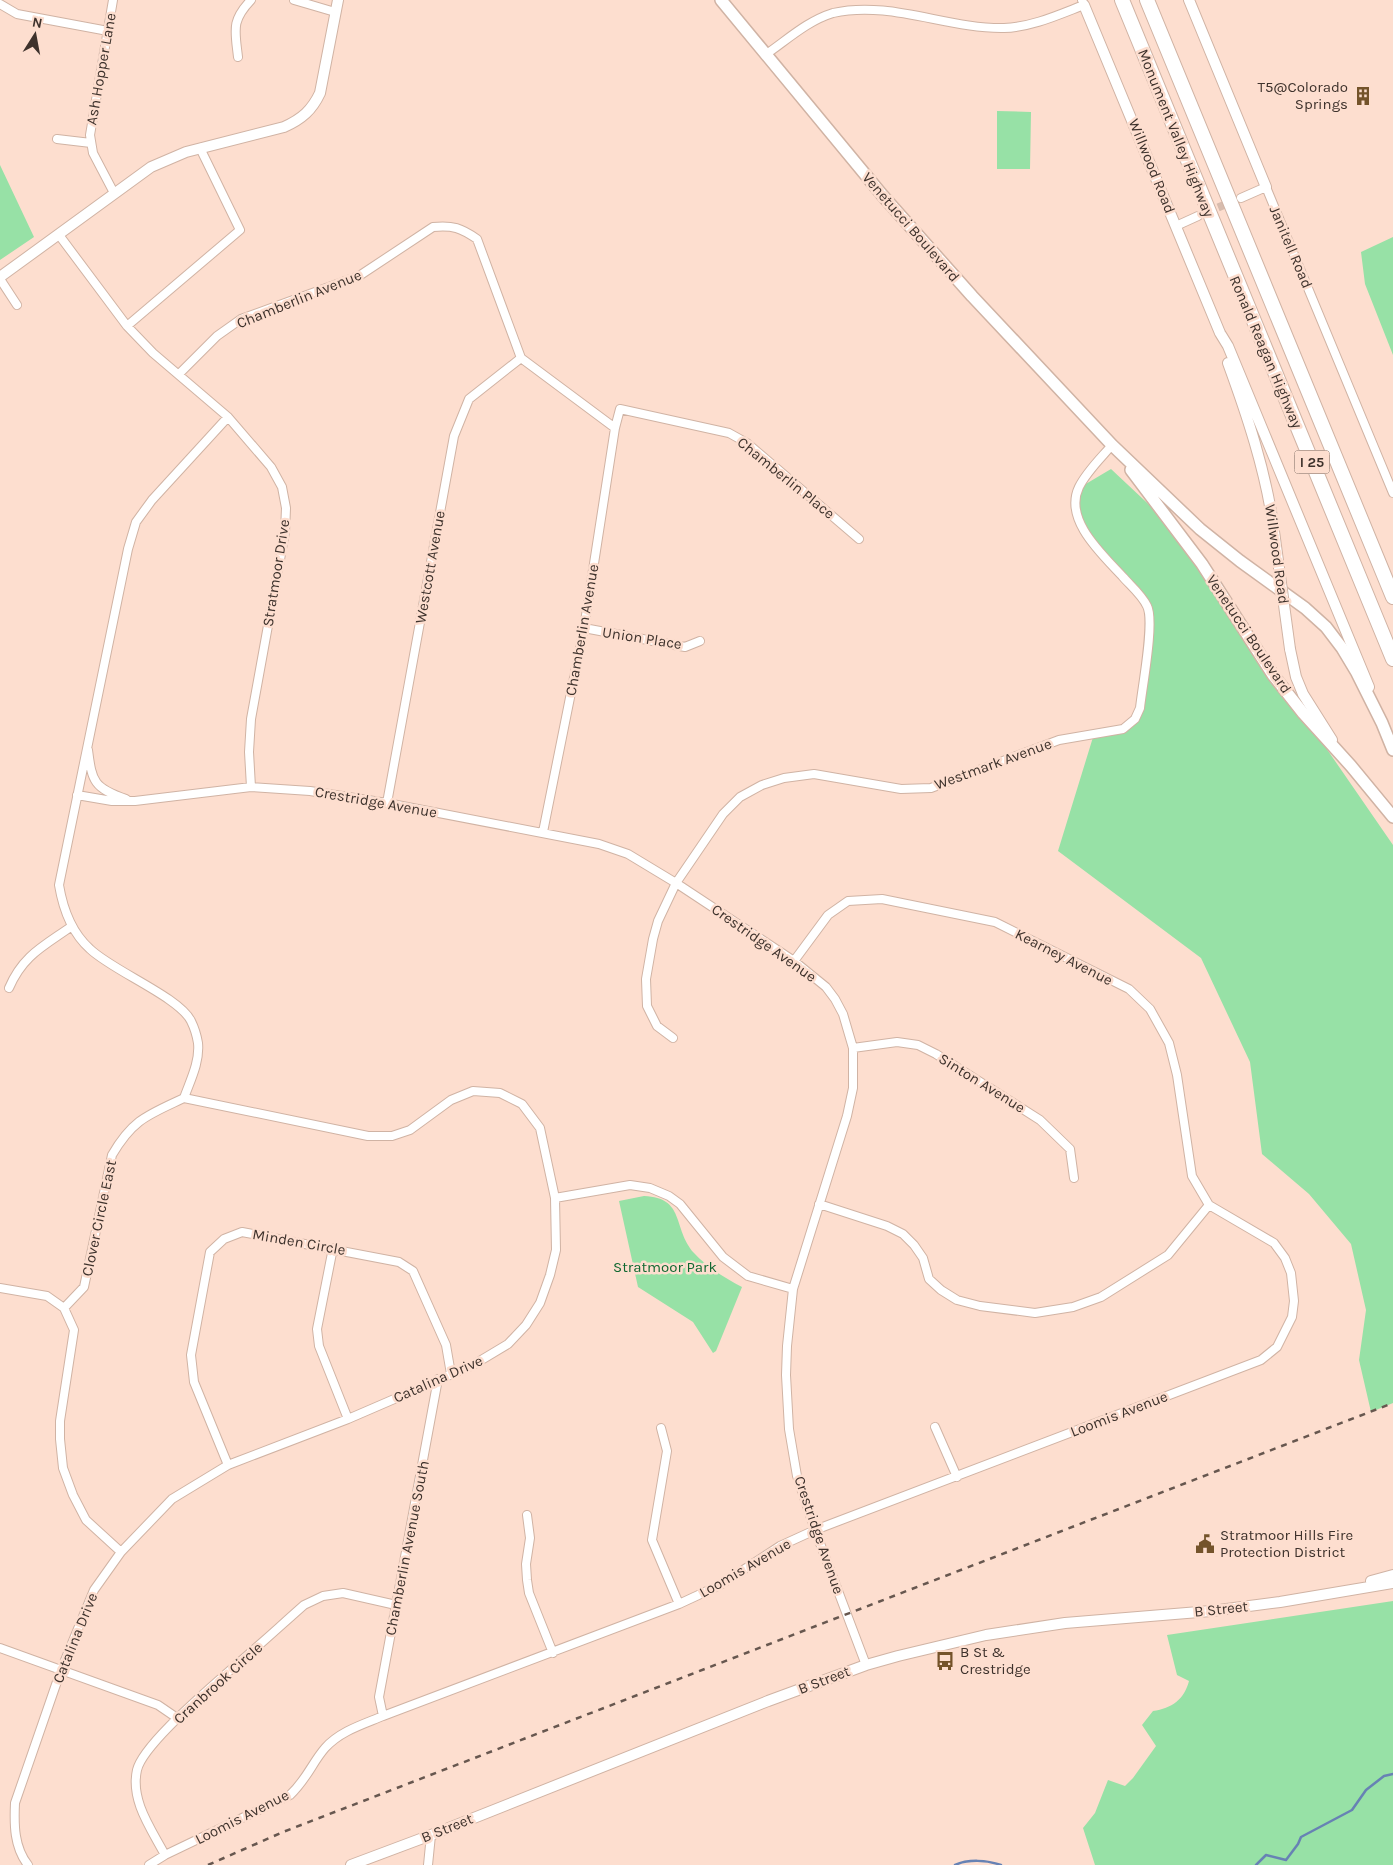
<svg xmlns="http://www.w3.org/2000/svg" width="1393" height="1865" font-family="Karla,sans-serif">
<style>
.green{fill:#97e1a6}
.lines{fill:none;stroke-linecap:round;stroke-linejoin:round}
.stream{stroke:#6782b4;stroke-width:2.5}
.street-tunnel{stroke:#d7bcae;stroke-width:8;stroke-dasharray:8 4;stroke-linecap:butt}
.street-casing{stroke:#d0b3a4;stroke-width:10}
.secondary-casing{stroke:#d0b3a4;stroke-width:12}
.primary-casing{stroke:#d0b3a4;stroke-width:14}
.highway-casing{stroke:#d0b3a4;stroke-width:16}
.street{stroke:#fff;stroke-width:8}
.secondary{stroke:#fff;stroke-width:10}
.primary{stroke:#fff;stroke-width:11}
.highway{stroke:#fff;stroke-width:14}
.rail{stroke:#67574f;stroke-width:2.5;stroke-dasharray:6 6;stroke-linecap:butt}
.secondary-bridge-casing{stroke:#d0b3a4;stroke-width:12;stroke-linecap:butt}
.secondary-bridge{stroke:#fff;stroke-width:10}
.labels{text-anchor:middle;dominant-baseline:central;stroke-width:5;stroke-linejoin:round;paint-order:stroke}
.shield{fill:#fddecf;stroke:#77665d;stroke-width:1}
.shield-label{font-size:14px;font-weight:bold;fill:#3e322c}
.street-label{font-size:15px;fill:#3e322c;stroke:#fddecf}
.poi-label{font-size:15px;fill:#3e322c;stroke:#fddecf;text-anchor:start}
.park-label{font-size:15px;fill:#0f6830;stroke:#fddecf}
</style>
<rect width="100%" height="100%" fill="#fddecf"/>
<!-- green -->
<path class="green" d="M997 111 1031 112 1030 169H997Z
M0 165 34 237 0 260Z
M1393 237V355L1365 284 1361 252Z
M1111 469 1175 529 1393 845V1403L1371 1412 1359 1360 1366 1310 1351 1244 1309 1194 1262 1154 1250 1062 1201 958 1058 851 1094 734 1123 729 1140 707 1149 626 1142 597 1096 546 1078 516 1079 488Z
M644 1196C686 1198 672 1228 694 1253 707 1267 725 1278 742 1287L716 1351 713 1353 693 1322 638 1287 619 1201Z
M1393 1601V1865H1095L1083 1828 1095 1813 1108 1780 1125 1786 1133 1778 1156 1746 1142 1725 1153 1711C1172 1708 1184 1700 1189 1681L1177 1675 1167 1635Z"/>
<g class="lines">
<!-- stream -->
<path class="stream" d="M955 1865C968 1859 987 1860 1001 1865
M1256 1865 1266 1855 1286 1860 1298 1844 1301 1837 1352 1810 1366 1790 1384 1776 1393 1774"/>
<!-- street-tunnel -->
<path class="street-tunnel" d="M1207 212 1241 198"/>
<!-- street casing -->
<g class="street-casing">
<path id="street" d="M113 0 90 135 93 153 114 193
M294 0 335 12
M0 4 17 14 108 31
M765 55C787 40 807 21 833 13 890 0 947 29 1004 28 1032 27 1058 15 1084 5L1082 0
M238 57C235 30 231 21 251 0
M57 139 91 143
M1241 198 1266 187 1393 493
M1176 226 1198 216
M59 235 127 326 153 353 228 417 271 467 282 487 286 508 285 532 251 719 249 752 251 787
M0 279 17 305
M127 326 240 230 200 148
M179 374 217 336 241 319 359 276 433 227C453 225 461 228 477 239L521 358 615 428
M584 628 685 647 700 641
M88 750C92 782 94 788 126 799
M77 795 112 801H135L251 787 310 791 387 803 599 844 628 854 676 883 794 961 826 987 835 999 843 1014 853 1048V1088L847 1116 793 1289 787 1346 786 1375 789 1429 797 1476 815 1530 866 1665
M387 803 454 436 469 399 521 358
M543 832 584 628 615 428 620 409 729 433 747 443 859 539
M9 988C23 955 44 946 72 926
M673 1038 657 1026 647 1006 646 979 653 939 658 921 676 883 723 814 740 797 762 785 784 778 814 774 901 789 931 788 1059 740 1123 729 1135 719 1140 708C1142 688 1155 621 1147 606 1142 595 1131 586 1123 577 1103 555 1063 520 1079 487 1087 471 1101 458 1112 445
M853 1048 897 1042 918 1045 936 1054 1040 1120 1070 1149 1074 1178
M184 1098C190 1081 200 1062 198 1043 197 1037 194 1027 191 1021 179 997 113 971 90 949 71 932 63 909 59 885L128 549 136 522 152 500 228 417
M555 1198 630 1185 650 1188 669 1196 680 1204 723 1257 748 1276 793 1289
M819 1204 887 1226 903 1234 914 1245 923 1258 929 1279 941 1290 957 1300 980 1306 1035 1313 1073 1307 1101 1297 1168 1255 1209 1205
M333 1248 317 1329 319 1346 348 1419
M0 1288 47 1296 64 1308 74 1330 60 1421V1439L63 1468 73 1495 86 1520 121 1552
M64 1308 84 1287 112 1155C133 1119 148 1115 184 1098
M935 1427 957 1477
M661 1428 667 1451 652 1540 679 1604
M228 1465 194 1382 191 1355 210 1252 224 1239 242 1232 399 1262 413 1271 446 1345 451 1374
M527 1515 530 1538 526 1564 527 1580 529 1593 553 1653
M0 1648 158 1705 177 1718
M383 1716 379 1697 438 1379
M165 1855C152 1830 130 1801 137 1770 143 1745 206 1692 227 1673 253 1651 278 1628 304 1605L323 1596 343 1593 396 1605
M28 1865C14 1847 14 1825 15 1803L61 1670 94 1590 121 1552 172 1499 228 1465 348 1419 473 1365 508 1344 526 1325 540 1303 550 1275 556 1250 555 1198 540 1128 522 1104 500 1093 473 1091 451 1100 410 1130 392 1136H368L184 1098
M149 1865 165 1855 290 1795C307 1779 312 1763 325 1748 340 1731 364 1724 383 1716L679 1604 720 1585 780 1546 815 1530 1261 1360 1277 1347 1292 1317 1294 1301 1291 1273 1285 1258 1274 1243 1209 1205 1192 1176 1177 1075 1169 1043 1150 1009 1129 989 995 922 882 899 848 901 828 915 794 961
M428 1865 431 1835"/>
</g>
<!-- secondary casing -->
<g class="secondary-casing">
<path id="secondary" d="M1189 0 1266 187
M1084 5 1220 333 1228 346 1369 687
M0 277 151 167 186 152 284 127C302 119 312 110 320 93L338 0
M1228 363C1247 415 1265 469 1273 524
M1290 649 1296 677 1303 694 1332 740
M1371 1581 1393 1575
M351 1865 431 1835 768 1701 866 1665 898 1656 986 1635 1065 1623 1211 1611 1280 1602 1393 1583"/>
</g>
<!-- primary casing -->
<g class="primary-casing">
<path id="primary" d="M721 0 883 196 972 296 1112 445 1200 529 1240 561 1305 608 1326 627 1342 648 1357 673 1382 723 1393 750
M1131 470 1202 564 1273 675 1303 713 1351 766 1393 817"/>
</g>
<!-- highway casing -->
<g class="highway-casing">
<path id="highway" d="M1122 0 1393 659
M1147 0 1393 597"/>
</g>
<!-- street -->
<use href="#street" class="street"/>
<!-- secondary -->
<use href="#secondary" class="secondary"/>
<!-- primary -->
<use href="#primary" class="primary"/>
<!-- highway -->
<use href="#highway" class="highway"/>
<!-- rail -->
<path class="rail" d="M208 1865 283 1832 1393 1403"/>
<!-- secondary-bridge casing -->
<g class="secondary-bridge-casing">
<path id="secondary-bridge" d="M1273 524 1290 649"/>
</g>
<!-- secondary-bridge -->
<use href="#secondary-bridge" class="secondary-bridge"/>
</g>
<!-- icons -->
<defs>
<g id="building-bare" transform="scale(1.5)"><path d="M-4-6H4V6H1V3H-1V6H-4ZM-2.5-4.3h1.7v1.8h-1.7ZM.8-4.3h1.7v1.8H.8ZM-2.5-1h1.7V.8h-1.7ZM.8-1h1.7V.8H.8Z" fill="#74532a" stroke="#fddecf" stroke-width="2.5" paint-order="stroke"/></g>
<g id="civic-bare" transform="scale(1.5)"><path d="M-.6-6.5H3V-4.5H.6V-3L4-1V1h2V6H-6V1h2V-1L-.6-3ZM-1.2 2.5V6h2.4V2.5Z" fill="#74532a" stroke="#fddecf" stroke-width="2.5" paint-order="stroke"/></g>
<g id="bus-bare" transform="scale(1.5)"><path d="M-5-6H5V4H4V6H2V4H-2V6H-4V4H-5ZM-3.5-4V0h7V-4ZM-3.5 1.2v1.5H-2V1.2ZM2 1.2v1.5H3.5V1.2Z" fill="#74532a" stroke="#fddecf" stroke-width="2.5" paint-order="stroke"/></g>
</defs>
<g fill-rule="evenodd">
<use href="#building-bare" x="1363" y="96"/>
<use href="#civic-bare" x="1205" y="1544"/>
<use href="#bus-bare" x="945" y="1661"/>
</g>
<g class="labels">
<!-- shield labels -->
<rect class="shield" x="1294.5" y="450.5" width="35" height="23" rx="4"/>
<g class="shield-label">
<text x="1312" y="462">I 25</text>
</g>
<!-- street labels -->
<g class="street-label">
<text transform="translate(101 69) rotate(-80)">Ash Hopper Lane</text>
<text transform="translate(1176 133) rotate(68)">Monument Valley Highway</text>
<text transform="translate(1152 166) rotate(68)">Willwood Road</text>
<text transform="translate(911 227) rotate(49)">Venetucci Boulevard</text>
<text transform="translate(1291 247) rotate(67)">Janitell Road</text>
<text transform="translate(299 299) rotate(-22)">Chamberlin Avenue</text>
<text transform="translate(1266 352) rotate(67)">Ronald Reagan Highway</text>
<text transform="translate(786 478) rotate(39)">Chamberlin Place</text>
<text transform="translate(1277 554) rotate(82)">Willwood Road</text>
<text transform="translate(430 567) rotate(-80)">Westcott Avenue</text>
<text transform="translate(276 573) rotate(-81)">Stratmoor Drive</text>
<text transform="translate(582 630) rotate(-80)">Chamberlin Avenue</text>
<text transform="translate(1249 634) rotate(56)">Venetucci Boulevard</text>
<text transform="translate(642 638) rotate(9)">Union Place</text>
<text transform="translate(993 764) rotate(-20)">Westmark Avenue</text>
<text transform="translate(376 802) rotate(10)">Crestridge Avenue</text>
<text transform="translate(764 943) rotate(35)">Crestridge Avenue</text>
<text transform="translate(1064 957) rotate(27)">Kearney Avenue</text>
<text transform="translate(982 1083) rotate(32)">Sinton Avenue</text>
<text transform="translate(99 1218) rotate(-78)">Clover Circle East</text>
<text transform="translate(299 1242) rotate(10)">Minden Circle</text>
<text transform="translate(438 1379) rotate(-24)">Catalina Drive</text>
<text transform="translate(1119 1414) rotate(-21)">Loomis Avenue</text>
<text transform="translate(819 1535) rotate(71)">Crestridge Avenue</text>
<text transform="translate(407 1548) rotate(-79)">Chamberlin Avenue South</text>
<text transform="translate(745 1568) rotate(-30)">Loomis Avenue</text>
<text transform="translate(1221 1609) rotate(-6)">B Street</text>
<text transform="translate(75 1638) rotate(-68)">Catalina Drive</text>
<text transform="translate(824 1680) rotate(-21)">B Street</text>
<text transform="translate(218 1683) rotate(-42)">Cranbrook Circle</text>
<text transform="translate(242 1817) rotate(-27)">Loomis Avenue</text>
<text transform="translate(447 1828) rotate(-22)">B Street</text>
</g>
<!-- poi labels -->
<g class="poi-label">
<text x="1348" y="87" text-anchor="end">T5@Colorado<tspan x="1348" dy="17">Springs</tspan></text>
<text x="1220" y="1535">Stratmoor Hills Fire<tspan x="1220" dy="17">Protection District</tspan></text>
<text x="960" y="1652">B St &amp;<tspan x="960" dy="17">Crestridge</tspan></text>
</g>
<!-- park labels -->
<g class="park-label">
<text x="665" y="1267">Stratmoor Park</text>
</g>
</g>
<!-- north arrow -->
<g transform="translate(35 35) rotate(11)" stroke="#fddecf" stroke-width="4" paint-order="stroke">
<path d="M0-4L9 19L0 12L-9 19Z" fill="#3e322c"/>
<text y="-8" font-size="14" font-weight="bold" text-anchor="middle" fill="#3e322c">N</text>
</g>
</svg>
